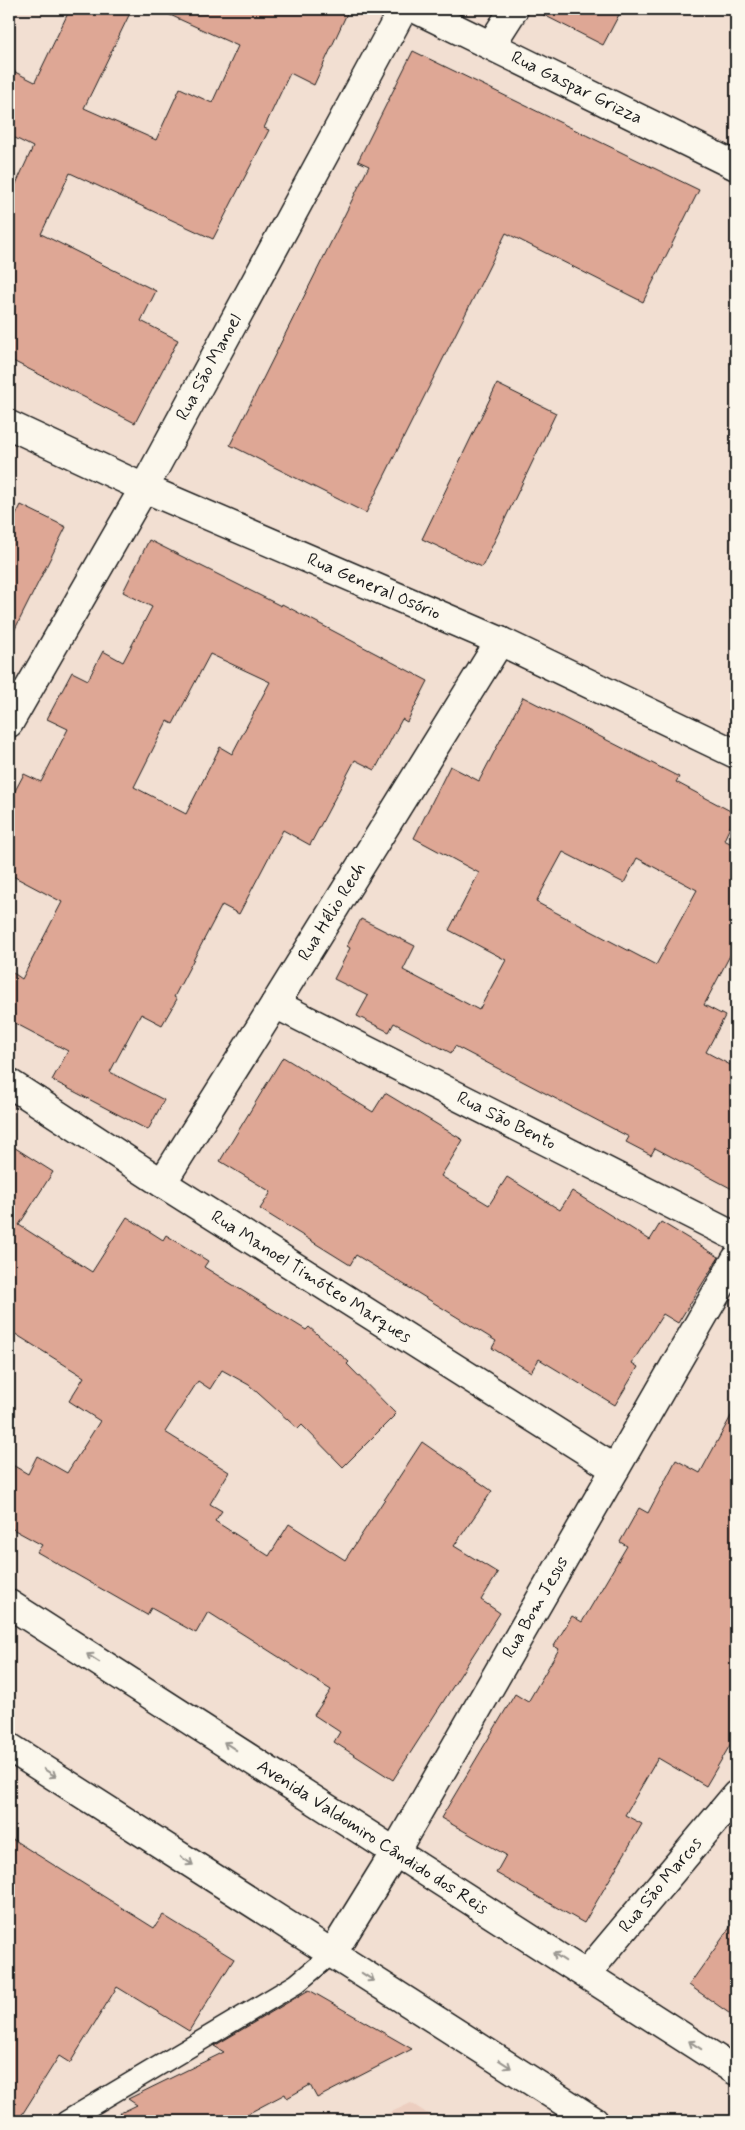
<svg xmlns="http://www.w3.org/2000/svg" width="745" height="2130" font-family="Mynerve,sans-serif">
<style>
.built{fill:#eccec0}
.building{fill:#dea795;stroke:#1c1c1c;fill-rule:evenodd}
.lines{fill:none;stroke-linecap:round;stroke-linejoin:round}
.lane-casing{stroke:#1c1c1c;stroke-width:22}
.street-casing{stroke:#1c1c1c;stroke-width:31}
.secondary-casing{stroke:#1c1c1c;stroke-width:31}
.lane{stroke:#fbf7ec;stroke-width:19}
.street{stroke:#fbf7ec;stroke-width:28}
.secondary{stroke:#fbf7ec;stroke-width:28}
.oneway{stroke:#97948e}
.labels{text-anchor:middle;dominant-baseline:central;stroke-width:4;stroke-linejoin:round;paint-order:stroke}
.street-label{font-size:18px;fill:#1c1c1c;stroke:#fbf7ec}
</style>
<rect width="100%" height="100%" fill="#f2dfd2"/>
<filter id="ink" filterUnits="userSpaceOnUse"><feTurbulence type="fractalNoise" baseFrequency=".02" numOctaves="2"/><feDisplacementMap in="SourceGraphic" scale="10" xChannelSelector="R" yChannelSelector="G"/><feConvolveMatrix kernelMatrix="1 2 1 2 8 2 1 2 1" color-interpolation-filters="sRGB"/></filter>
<g filter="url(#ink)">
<!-- built -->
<path class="built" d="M411 2103 439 2121H372Z"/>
<!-- building -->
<path class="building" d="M70 9H132L84 108 156 140 180 88 212 103 238 46 157 9H349L314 85 290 73 264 128 269 130 213 239 70 173 41 234 156 291 141 321 178 340 135 423 9 359V199L33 147 9 135V69L35 82Z
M532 9H622L603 45Z
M413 51 699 190 643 302 506 233 366 513 230 445 369 166 358 161Z
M497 384 556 413 482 567 422 539Z
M21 505 66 527 9 641V529Z
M149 540 281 606 282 604 428 681 407 722 402 719 375 770 355 760 310 845 283 830 239 914 222 905 174 997 177 999 162 1025 141 1014 110 1072 164 1100 148 1130 52 1080 68 1051 9 1020V970L22 979 62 902 9 874V802L24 774 41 782 68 729 47 719 72 672 88 680 103 651 123 662 152 607 123 592ZM210 654 270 682 232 754 220 747 186 814 134 787 167 721 173 724Z
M523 697 679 777 676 782 736 814 724 840 736 846V944L704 1005 725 1016 706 1052 736 1068V1191L655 1148 651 1155 626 1142 629 1137 455 1046 451 1053 394 1023 389 1032 357 1016 368 996 334 979 350 948 347 946 361 919 415 946 403 970 479 1010 506 960 449 930 479 873 414 838 450 766 479 781ZM563 852 624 883 637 858 697 890 656 965 536 902Z
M283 1057 373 1112 385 1093 463 1140 441 1176 489 1205 507 1177 560 1210 572 1191 650 1240 661 1222 719 1257 678 1323 663 1314 632 1363 638 1367 615 1405 539 1359 531 1372 492 1348 496 1341 356 1255 350 1265 260 1209 271 1192 220 1161Z
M9 1144 53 1172 19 1225 92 1272 127 1217 163 1240 166 1235 208 1261 204 1267 306 1330 309 1327 349 1362 347 1364 396 1414 343 1467 302 1425 298 1429 249 1385 222 1370 210 1389 198 1381 165 1432 229 1472 210 1504 222 1511 215 1521 269 1556 289 1524 345 1560 422 1442 492 1491 454 1546 498 1573 481 1600 500 1613 393 1780 334 1742 340 1732 314 1715 331 1690 208 1612 196 1633 151 1608 147 1615 37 1552 42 1545 9 1527V1463L28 1474 37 1456 67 1473 100 1421 69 1401 84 1377 9 1330Z
M736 1407V1735L706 1786 658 1758 625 1815 642 1824 584 1923 496 1873 506 1855 441 1818 515 1694 528 1702 559 1649 554 1646 572 1616 582 1622 627 1546 620 1542 639 1508 648 1513 676 1460 700 1473Z
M9 1837 154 1928 163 1915 234 1959 189 2031 117 1987 70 2063 59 2056 18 2121H9Z
M736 1919V2018L689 1985Z
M309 1990 412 2049 317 2098 310 2085 287 2098 285 2094 234 2121H104L137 2105 128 2099 224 2052 214 2046Z"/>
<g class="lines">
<!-- lane casing -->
<g class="lane-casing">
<path id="lane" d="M66 2121 296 1984 332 1954"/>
</g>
<!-- street casing -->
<g class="street-casing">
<g id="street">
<path id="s1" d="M416 9 736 166"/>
<path d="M491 45 514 9"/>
<path id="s2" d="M9 723 144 488 403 9"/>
<path id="s3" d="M275 1004 736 1237"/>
<path id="s4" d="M9 1083 162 1183 615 1469"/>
<path id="s5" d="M162 1183 275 1004 500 641"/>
<path id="s6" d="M332 1954 395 1852 736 1259"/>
<path id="s7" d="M586 1974 736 1795"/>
</g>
</g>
<!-- secondary casing -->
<g class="secondary-casing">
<g id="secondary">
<path id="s8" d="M9 425 144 488 500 641 736 754"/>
<path id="s9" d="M9 1604 736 2071"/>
<path d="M9 1747 594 2121"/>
</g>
</g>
<!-- lane -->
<use href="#lane" class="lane"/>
<!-- street -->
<use href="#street" class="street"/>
<!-- secondary -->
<use href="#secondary" class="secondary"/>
</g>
<!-- one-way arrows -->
<defs><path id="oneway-shaft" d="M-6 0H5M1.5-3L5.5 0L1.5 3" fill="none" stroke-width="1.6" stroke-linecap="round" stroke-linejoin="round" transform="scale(1.25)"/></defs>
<g class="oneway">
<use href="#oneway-shaft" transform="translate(93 1658) rotate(-147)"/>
<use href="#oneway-shaft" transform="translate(230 1746) rotate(-147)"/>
<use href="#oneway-shaft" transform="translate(50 1773) rotate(33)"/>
<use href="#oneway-shaft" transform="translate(187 1861) rotate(33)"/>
<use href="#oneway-shaft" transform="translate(559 1957) rotate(-147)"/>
<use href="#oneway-shaft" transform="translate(368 1977) rotate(33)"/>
<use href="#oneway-shaft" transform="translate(695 2045) rotate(-147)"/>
<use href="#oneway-shaft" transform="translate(505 2064) rotate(33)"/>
</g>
</g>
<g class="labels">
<!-- street labels -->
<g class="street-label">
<text stroke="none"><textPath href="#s1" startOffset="179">Rua Gaspar Grizza</textPath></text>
<text stroke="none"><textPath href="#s2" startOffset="408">Rua São Manoel</textPath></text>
<text stroke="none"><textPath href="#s8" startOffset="399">Rua General Osório</textPath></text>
<text stroke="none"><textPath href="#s5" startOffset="320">Rua Hélio Rech</textPath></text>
<text stroke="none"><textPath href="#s3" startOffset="259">Rua São Bento</textPath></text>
<text stroke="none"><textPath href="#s4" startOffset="359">Rua Manoel Timóteo Marques</textPath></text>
<text stroke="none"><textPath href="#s6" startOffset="402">Rua Bom Jesus</textPath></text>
<text stroke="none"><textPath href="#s9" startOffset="432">Avenida Valdomiro Cândido dos Reis</textPath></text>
<text stroke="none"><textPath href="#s7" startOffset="116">Rua São Marcos</textPath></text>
</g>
</g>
<!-- margin -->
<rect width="745" height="2130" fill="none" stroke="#fbf7ec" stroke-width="30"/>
<rect x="15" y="15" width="715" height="2100" fill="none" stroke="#1c1c1c" stroke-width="2" filter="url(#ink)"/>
</svg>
